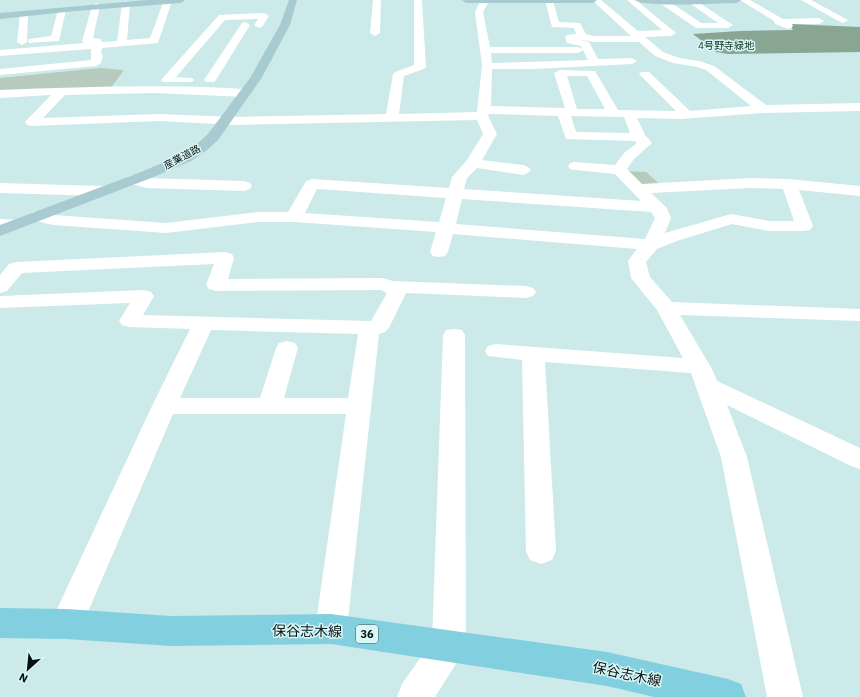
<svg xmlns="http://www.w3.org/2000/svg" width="860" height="697" font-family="'IBM Plex Sans','Noto Sans JP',sans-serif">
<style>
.green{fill:#b6cbbd}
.forest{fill:#88a692}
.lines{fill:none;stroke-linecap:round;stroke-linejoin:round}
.street{fill:#fff;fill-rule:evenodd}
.secondary{fill:#a8cad1;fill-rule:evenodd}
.primary{fill:#82d0df;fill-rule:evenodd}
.labels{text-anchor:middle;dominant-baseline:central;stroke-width:3;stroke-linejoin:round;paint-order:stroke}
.far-park-label{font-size:10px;fill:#0d341f;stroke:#d9f7f6}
.far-street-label{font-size:10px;fill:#071111;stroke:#d9f7f6}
.shield{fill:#d9f7f6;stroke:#465656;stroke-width:1}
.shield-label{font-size:11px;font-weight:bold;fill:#071111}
.near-street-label{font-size:14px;fill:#071111;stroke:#d9f7f6}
</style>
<rect width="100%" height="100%" fill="#cbeae9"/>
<!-- green -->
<path class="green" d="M100 68 124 70 110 89 0 93V78Z
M625 171 646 172 663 187 641 188Z"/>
<!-- forest -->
<path class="forest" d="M790 24 860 27V52L728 54 716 52 693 34 740 31 793 30Z"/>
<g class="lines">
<!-- street -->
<path class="street" d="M164 0 172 1 158 43 102 48 101 53 103 56 101 63 96 66 0 75V69L91 60V49L0 56V50L84 43 82 41 92 6 96 3 100 6 93 38 101 39 102 42 117 41 122 4 126 1 130 4 127 40 150 38Z
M373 0H381L380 33 375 36 370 33Z
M414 0H422L426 67 424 69 404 76 399 114 477 112 482 65 475 12 481 0 489 1 483 12 490 47H578L582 49 581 46 567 43 565 37 567 35 576 34 574 28 552 27 545 0 553 1 559 22 580 23 586 34 594 36H631L592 0H601L638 31 662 30 627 0H636L676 33 671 36 645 37 663 52 679 58 699 61 714 66 766 105 860 103V111L763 113 681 119 637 118 645 135 652 143 634 159 627 169 642 184 750 178 789 179 860 186V196L799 190 813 226 810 230 804 231H769L732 224 677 241 657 249 646 262 650 277 672 302 860 309V321L680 315 712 369 717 381 860 448V469L851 466 727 405 747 457 803 697H767L721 457 691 373 545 362 556 551 552 560 541 564 530 560 526 551 522 360 488 356 485 351 488 346 496 344 683 358 657 310 631 278 628 261 637 249 453 234 448 252 445 256 439 257 433 256 430 252 436 232 294 222H259L166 233 53 225 32 220 30 216 32 212 38 211 53 215 166 223 259 212H288L306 181 312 179 449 188 452 177 467 160 483 134 477 120 235 125 159 121 32 126 27 125 25 122 51 95 0 98V90C82 87 163 84 245 89L249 90 251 93 249 96 245 97 154 93 65 95 43 118 159 114 235 117 386 114 393 74 395 72 414 65ZM577 39 594 42H639L655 56 673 63 697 67 706 70 751 106 690 111 649 72H641L639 74 676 111 618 110 595 71 560 70 554 73 565 108 491 106 492 69H534L632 64 637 61 632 58 598 59 589 42ZM583 50 588 60 492 63 491 53H578ZM567 76H587L605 109H577ZM489 114 558 116 566 139 635 141 637 143 624 153 615 165 575 162 570 163 568 166 570 169 575 170 615 174 641 201 464 189 467 178 477 168 523 175 528 173 531 170 528 167 523 165 482 160 497 134 488 116ZM571 116 624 117 630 133 576 132ZM750 188 783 189 794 221H769L731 214 665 233 671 218 667 208 651 193ZM317 189 446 198 439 222 305 213ZM462 199 651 212 655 218 645 239 456 224Z
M661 0H667L701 23H718L685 0H695L733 25 728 28H696L661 4 660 2Z
M740 0H750L783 19 819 18 824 21 819 24H792L793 26 791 28 788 29 775 24 774 21Z
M801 0H811L848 20 843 23 840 22Z
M62 7 66 10 59 41 29 43 28 41 29 39 51 36 58 10Z
M24 11 28 14 27 42 22 45 17 42 20 14Z
M264 13 269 16 262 27 259 28 254 25 258 19 225 20 176 77 192 78 194 80 192 82H163L161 80 219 15Z
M245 22 250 25 216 80 214 82H206L204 80 242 23Z
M132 175 147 178 244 181 250 183 252 186 250 189 244 191 147 188 127 183 124 180 127 177Z
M0 183 102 186 108 188 110 191 108 194 102 196 0 193Z
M0 219 20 220 23 224 20 228 0 229Z
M225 252 232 254 234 258 228 279 382 278 393 281 526 286 533 288 536 292 533 296 526 298 406 293 389 328 385 332 379 334 347 629 343 640 331 644 319 640 315 629 346 414H173L78 635 66 639 54 635 50 624 152 406 190 329 129 327 122 325 119 321 130 303 0 308V296L144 290 151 292 154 296 143 315 371 321 387 293 381 290 216 291 209 289 206 285 214 264 22 273 7 291 0 293V275L9 264 16 262ZM211 330 358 334 348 398H284L298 348 295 343 287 341 279 343 276 348 260 398H180Z
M454 329 462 330 465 335 466 645 461 656 435 697H397L402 684 432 641 443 335 446 330Z"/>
<!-- secondary -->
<path class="secondary" d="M147 0H185L181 3 75 11 0 19V13Z
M289 0H297L290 25 261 79 218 140 207 150 191 161 151 178 0 236V225L141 172 181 155 197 144 208 134 250 78 280 25Z
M462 0H597L593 3H466Z
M635 0H741L737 3C721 3 644 8 635 0Z"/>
<!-- primary -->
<path class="primary" d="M0 608 66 609 171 616 331 614 607 652 728 679 741 684 746 697H654L607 686 331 644 171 646 66 639 0 638Z"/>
</g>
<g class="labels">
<!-- far-park labels -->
<g class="far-park-label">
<text x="726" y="45">4号野寺緑地</text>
</g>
<!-- far-street labels -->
<g class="far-street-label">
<text transform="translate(182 157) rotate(-28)">産業道路</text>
</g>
<!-- shield labels -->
<rect class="shield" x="356" y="625" width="22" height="18" rx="3"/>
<g class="shield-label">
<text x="367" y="634">36</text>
</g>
<!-- near-street labels -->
<g class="near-street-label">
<text transform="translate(307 631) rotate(1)">保谷志木線</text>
<text transform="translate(627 674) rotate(12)">保谷志木線</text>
</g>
</g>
<!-- north arrow -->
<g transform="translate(28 669) rotate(207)" stroke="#d9f7f6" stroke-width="3" paint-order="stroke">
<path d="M0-3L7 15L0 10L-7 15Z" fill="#071111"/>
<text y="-6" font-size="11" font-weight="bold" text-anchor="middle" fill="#071111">N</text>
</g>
</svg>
